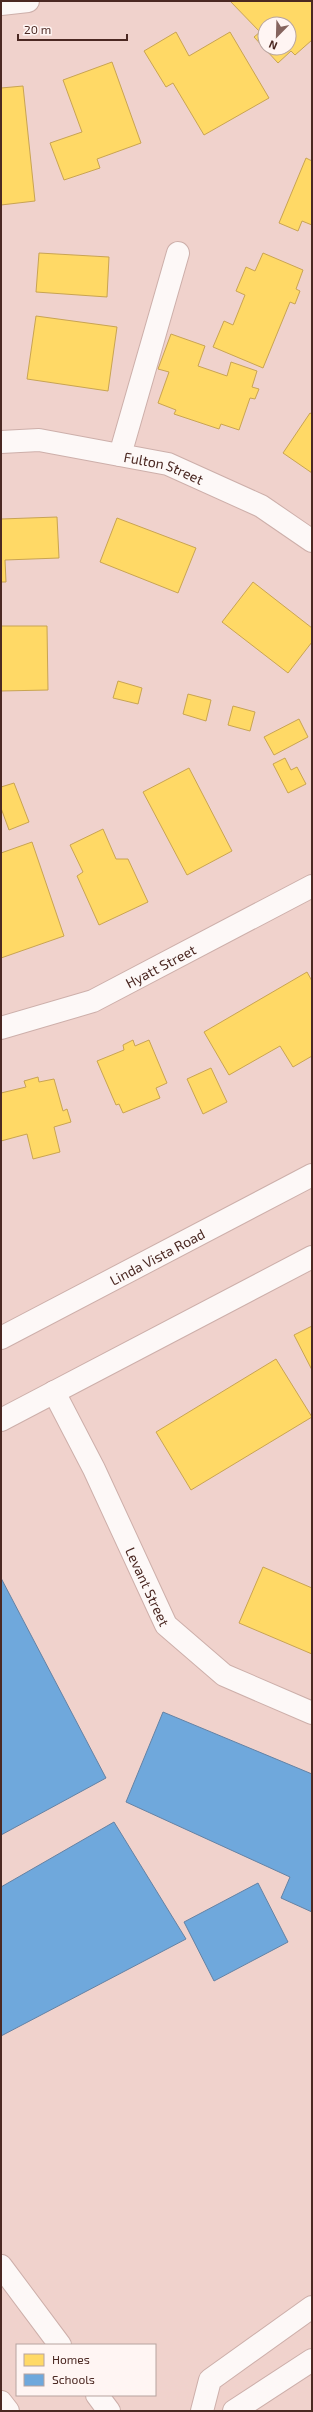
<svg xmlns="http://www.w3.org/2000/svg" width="313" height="2412" font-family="'Exo 2',sans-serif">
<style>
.homes{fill:#ffd966;stroke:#c9a452;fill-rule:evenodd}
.schools{fill:#6fa8dc;stroke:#6482a4}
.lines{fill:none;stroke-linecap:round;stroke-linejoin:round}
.minor-casing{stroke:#cdafaa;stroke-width:24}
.major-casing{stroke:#cdafaa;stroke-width:24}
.minor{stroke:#fdf8f7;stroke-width:22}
.major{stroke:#fdf8f7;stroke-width:22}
.labels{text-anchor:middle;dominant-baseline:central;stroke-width:4;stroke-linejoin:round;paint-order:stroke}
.street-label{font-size:14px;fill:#4b2822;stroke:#fff5f3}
</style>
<rect width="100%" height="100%" fill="#f0d2cc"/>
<!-- homes -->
<path class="homes" d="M230 1H312V40L295 55 291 51 278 63 254 37 260 32ZM265 24H289V48H265Z
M176 32 189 56 230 32 269 98 204 135 173 83 166 87 144 51Z
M112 62 141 143 97 159 100 168 64 180 50 143 82 132 63 80Z
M23 86 35 201 1 205V88Z
M306 158 312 161V225L302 221 298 231 279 223Z
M39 253 109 257 107 297 36 292Z
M263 253 303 270 296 289 300 291 295 304 290 302 263 368 213 347 224 321 233 325 245 295 236 291 246 267 255 271Z
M36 316 117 327 108 391 27 379Z
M171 334 205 346 198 366 227 376 231 362 257 371 252 387 259 389 255 399 250 398 239 430 221 424 219 429 174 414 176 410 158 403 169 372 158 369Z
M310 413 312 414V473L283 453Z
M57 517 59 558 5 560 6 582H1V519Z
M117 518 196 548 178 593 100 562Z
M253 582 312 628V642L288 673 222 622Z
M1 626H47L48 690 1 691Z
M118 681 142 688 138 704 113 698Z
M188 694 211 700 206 721 183 714Z
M233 706 255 712 250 731 228 725Z
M299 719 308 737 274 755 264 737Z
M285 758 291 770 297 767 306 784 288 793 273 764Z
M189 768 232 851 187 875 143 792Z
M14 783 29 822 9 830 1 808V787Z
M103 829 116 859H128L148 902 99 925 77 876 83 872 70 845Z
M32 842 64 936 1 958V853Z
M307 972 312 981V1056L293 1067 280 1046 229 1075 204 1032Z
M133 1040 135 1046 149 1040 167 1083 156 1088 160 1098 123 1113 119 1104 116 1105 97 1061 124 1050 123 1045Z
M211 1068 227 1102 203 1114 187 1079Z
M38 1077 39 1082 54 1079 63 1111 67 1109 71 1122 54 1127 60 1152 33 1159 27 1134 1 1141V1093L26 1087 24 1081Z
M312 1326V1370L294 1335Z
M276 1359 312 1417 191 1490 156 1432Z
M263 1567 312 1588V1654L239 1623Z"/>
<!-- schools -->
<path class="schools" d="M1 1578 106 1778 1 1835Z
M163 1712 312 1774V1912L281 1898 290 1877 126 1802Z
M114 1822 186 1939 1 2036V1887Z
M258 1883 288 1942 214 1981 184 1922Z"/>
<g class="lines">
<!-- minor casing -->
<g class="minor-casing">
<g id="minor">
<path d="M1 4 28 1"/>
<path id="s1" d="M1 442 39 440 168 464 261 506 312 541"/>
<path d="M120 455 178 253"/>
<path id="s2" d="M1 1028 93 1001 312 886"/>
<path id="s3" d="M54 1392 94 1469 166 1625 224 1675 312 1713"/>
<path d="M202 2411 210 2380 312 2307"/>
<path d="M234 2411 312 2360"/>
</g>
</g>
<!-- major casing -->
<g class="major-casing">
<g id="major">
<path id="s4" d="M1 1338 312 1175"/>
<path d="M1 1420 312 1257"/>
<path d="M1 2266 60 2345"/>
<path d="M97 2395 109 2411"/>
<path d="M1 2402 8 2411"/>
</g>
</g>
<!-- minor -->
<use href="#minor" class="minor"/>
<!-- major -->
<use href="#major" class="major"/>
</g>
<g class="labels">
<!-- street labels -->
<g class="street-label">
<text stroke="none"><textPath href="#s1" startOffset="166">Fulton Street</textPath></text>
<text stroke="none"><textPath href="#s2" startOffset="172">Hyatt Street</textPath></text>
<text stroke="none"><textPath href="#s4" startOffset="176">Linda Vista Road</textPath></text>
<text stroke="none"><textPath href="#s3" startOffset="216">Levant Street</textPath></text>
</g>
</g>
<!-- border -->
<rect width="313" height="2412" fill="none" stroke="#4b2822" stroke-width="4"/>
<!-- legend -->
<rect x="16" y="2344" width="140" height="52" fill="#fff5f3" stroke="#b7a39f"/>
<rect x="24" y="2354" width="20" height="12" fill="#ffd966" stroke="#b7a39f"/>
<text x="52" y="2364" font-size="12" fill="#4b2822">Homes</text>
<rect x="24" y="2374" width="20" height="12" fill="#6fa8dc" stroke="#b7a39f"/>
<text x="52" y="2384" font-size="12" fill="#4b2822">Schools</text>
<!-- north arrow -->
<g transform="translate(277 36) rotate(203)"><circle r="19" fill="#fff5f3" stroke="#b7a39f"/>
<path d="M0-3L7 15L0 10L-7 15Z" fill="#85645e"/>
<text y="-6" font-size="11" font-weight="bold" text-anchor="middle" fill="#4b2822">N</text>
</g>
<!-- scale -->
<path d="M18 34v6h109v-6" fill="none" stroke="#4b2822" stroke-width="2"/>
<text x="24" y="34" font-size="12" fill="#4b2822" stroke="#fff5f3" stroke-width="3" paint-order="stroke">20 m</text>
</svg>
